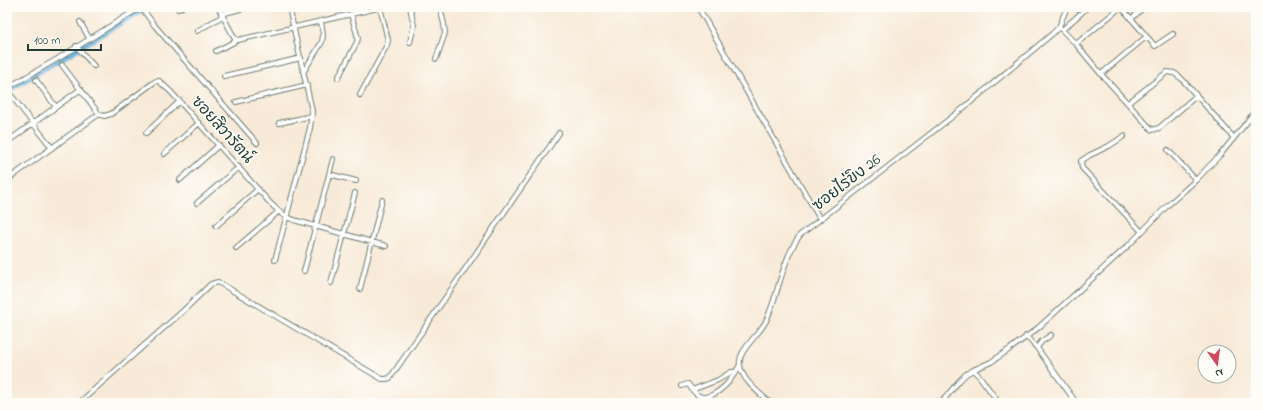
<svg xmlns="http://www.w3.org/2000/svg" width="1263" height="410" font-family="'Indie Flower','Playpen Sans Thai',sans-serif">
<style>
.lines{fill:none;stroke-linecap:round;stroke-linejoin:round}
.canal{stroke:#62afdb;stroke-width:5}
.minor-casing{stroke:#6b7a6d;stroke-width:6}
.minor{stroke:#fff;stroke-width:4}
.labels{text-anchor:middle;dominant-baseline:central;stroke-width:3.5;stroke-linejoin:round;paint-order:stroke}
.street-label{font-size:16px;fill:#1f3d34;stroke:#fdfcf7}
</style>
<rect width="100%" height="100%" fill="#fdfcf7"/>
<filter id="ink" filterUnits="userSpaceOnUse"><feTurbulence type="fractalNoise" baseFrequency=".025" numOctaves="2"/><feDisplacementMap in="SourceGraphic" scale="8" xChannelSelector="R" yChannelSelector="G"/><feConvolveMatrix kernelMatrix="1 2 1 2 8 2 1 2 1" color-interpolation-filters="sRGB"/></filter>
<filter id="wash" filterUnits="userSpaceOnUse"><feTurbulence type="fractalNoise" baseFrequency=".012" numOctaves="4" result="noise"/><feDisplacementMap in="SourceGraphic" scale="16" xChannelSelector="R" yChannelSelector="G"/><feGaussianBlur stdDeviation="0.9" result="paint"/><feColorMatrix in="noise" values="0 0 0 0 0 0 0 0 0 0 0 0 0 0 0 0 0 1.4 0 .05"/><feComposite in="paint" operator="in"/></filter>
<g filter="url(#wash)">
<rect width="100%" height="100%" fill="#f8ead8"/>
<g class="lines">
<!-- canal -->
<path class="canal" d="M7 91 147 7"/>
</g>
</g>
<g filter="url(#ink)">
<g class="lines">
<!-- minor casing -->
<g class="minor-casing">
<path id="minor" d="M141 7 155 26 257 143
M218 7 235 39 238 40
M698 7 820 219
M1121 7 1155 46 1173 34
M178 9 182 7
M221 14 248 7
M1131 19 1144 7
M80 22 89 38
M1059 27 1076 44 1101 74 1152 130 1159 128 1196 96
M1062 30 1088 7
M197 31 223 16
M410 42 414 26 410 7
M1076 44 1121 7
M76 46 94 66
M216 51 238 40 382 7
M436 59 445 33 444 24 440 7
M62 65 99 114 104 116 111 114 153 83 156 81H159L171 92 271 204 283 215 294 220 386 246
M304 71 322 42 323 35 321 21
M1101 74 1146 37
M224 76 301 58
M338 78 357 42 358 38 351 14
M36 80 56 107
M7 88 59 58 141 7
M11 95 52 148
M360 95 387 45 388 40 380 7
M236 102 307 85
M1128 103 1167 72 1174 73 1181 78 1234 138
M279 123 312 116
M146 133 180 101
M1124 136 1109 146 1090 155 1081 161 1082 168 1142 232
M7 142 81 89
M1168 150 1196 180
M164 154 199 123
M329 174 356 181
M7 180 99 114
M180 180 219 145
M197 203 239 167
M216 226 258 189
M236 248 278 212
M275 260 310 128 312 111 289 7
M304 271 333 159
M331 283 355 193
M360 289 382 200
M1026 336 1037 348 1075 401
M1037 348 1041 342 1051 335
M973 370 980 377 999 403
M682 386 688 384C692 389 696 396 702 397 705 398 709 396 712 395 726 388 732 378 740 365
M692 390 718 380 731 372H736
M79 403 183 311 211 284 218 282 382 379H386L390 378 559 133
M770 403C760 393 742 381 740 365 737 351 760 334 766 321 779 293 782 260 800 235L966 106 1052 34 1059 27 1067 7
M941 403 960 380 966 374 973 370 991 362 1010 349 1038 328 1131 243 1168 205 1196 180 1220 155 1247 122 1256 109"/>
</g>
<!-- minor -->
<use href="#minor" class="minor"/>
</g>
</g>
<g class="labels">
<!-- street labels -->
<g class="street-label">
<text transform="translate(222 130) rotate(48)">ซอยสิวารัตน์</text>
<text transform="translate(847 183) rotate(-38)">ซอยไร่ขิง 26</text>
</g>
</g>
<!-- margin -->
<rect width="1263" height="410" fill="none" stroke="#fdfcf7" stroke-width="24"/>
<!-- north arrow -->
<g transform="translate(1217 364) rotate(166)"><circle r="19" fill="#fdfcf7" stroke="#a4b0a9"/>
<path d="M0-3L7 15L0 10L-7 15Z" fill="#d1495b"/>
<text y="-6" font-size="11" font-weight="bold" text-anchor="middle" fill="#1f3d34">N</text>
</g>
<!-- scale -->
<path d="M28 44v6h73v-6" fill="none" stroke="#1f3d34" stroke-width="2"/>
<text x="34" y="44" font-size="12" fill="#1f3d34" stroke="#fdfcf7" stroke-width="3" paint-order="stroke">100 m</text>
</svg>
